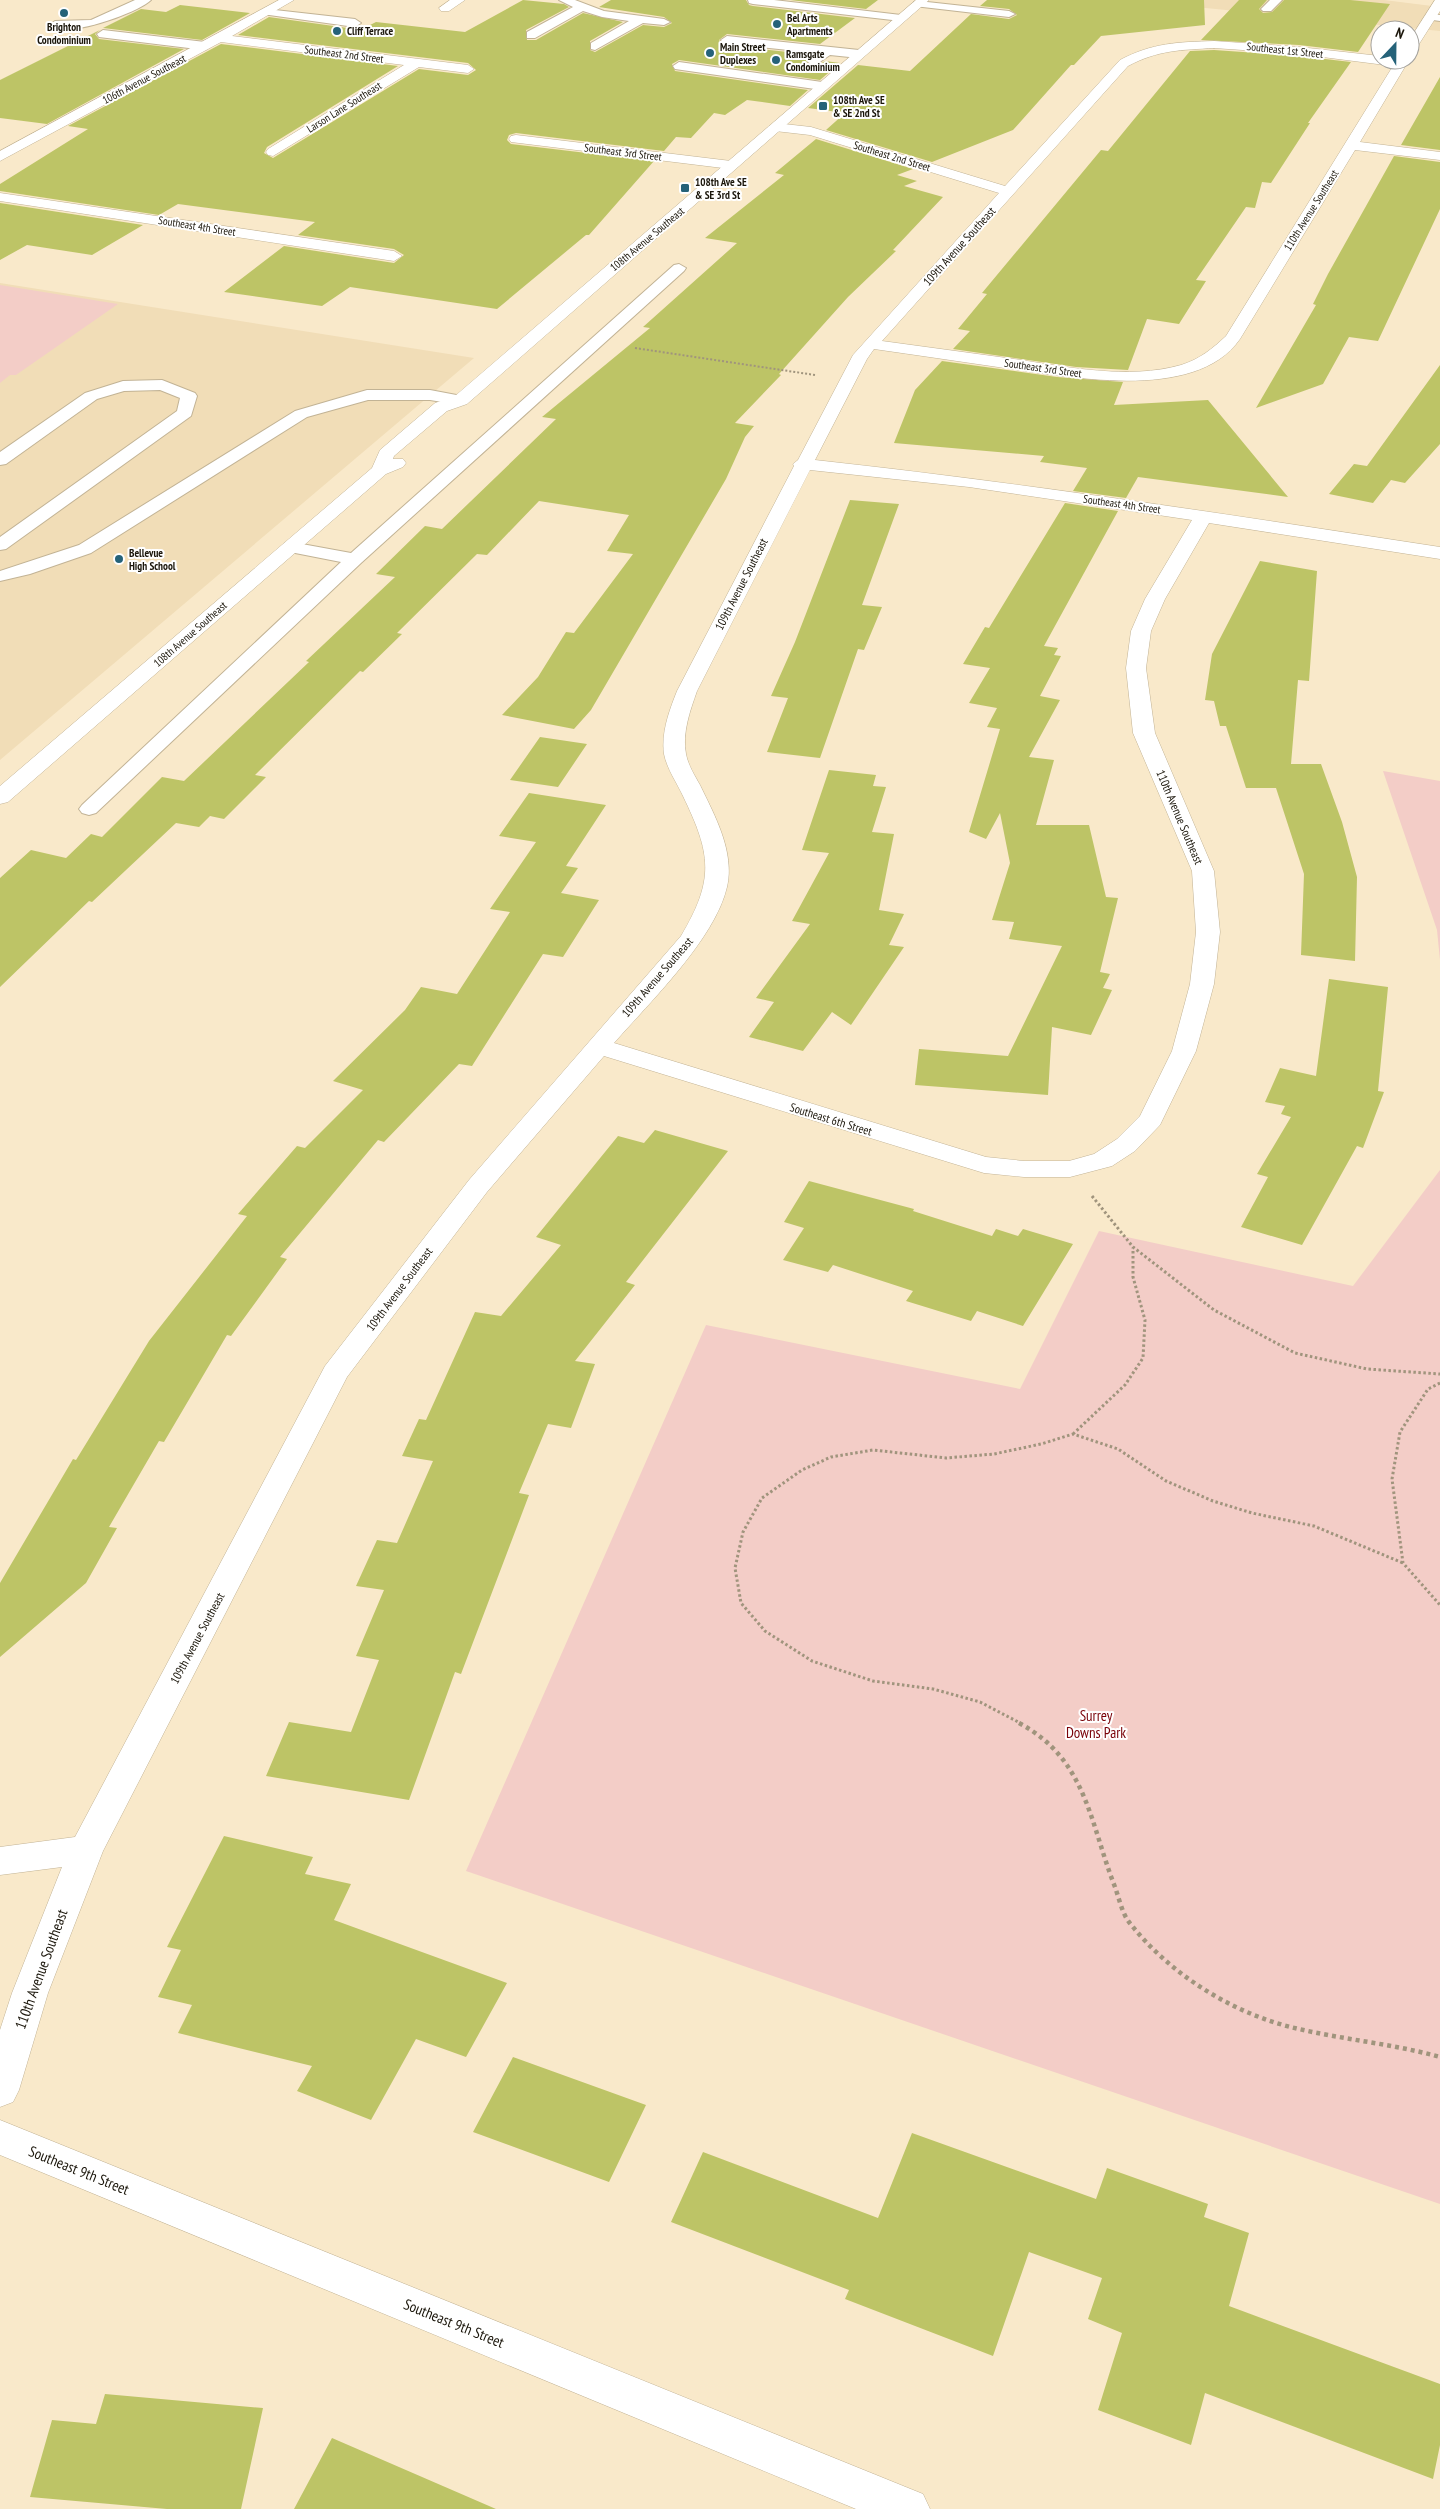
<svg xmlns="http://www.w3.org/2000/svg" width="1440" height="2509" font-family="'PT Sans Narrow',sans-serif">
<style>
.built{fill:#f1ddb7}
.green{fill:#f3cdc7}
.building{fill:#bdc466}
.lines{fill:none;stroke-linecap:round;stroke-linejoin:round}
.service-casing{stroke:#c2b395;stroke-width:2}
.minor-casing{stroke:#c2b395;stroke-width:1}
.tertiary-casing{stroke:#c2b395;stroke-width:1}
.path-far2{stroke:#a0947d;stroke-width:2;stroke-dasharray:2 2;stroke-linecap:butt}
.path-far1{stroke:#a0947d;stroke-width:3;stroke-dasharray:2.5 2.5;stroke-linecap:butt}
.path{stroke:#a0947d;stroke-width:4.5;stroke-dasharray:4 4;stroke-linecap:butt}
.service{fill:#fff;fill-rule:evenodd}
.minor{fill:#fff;fill-rule:evenodd}
.tertiary{fill:#fff;fill-rule:evenodd}
.poi-dot{fill:#256279;stroke:#fff;stroke-width:2}
.labels{text-anchor:middle;dominant-baseline:central;stroke-width:4;stroke-linejoin:round;paint-order:stroke}
.far-poi-label{font-size:11px;font-weight:bold;fill:#1b160b;stroke:#fff;text-anchor:start}
.far-street-label{font-size:11px;fill:#1b160b;stroke:#fff}
.street-label{font-size:12px;fill:#1b160b;stroke:#fff}
.near-park-label{font-size:15px;fill:#790007;stroke:#fff}
.near-street-label{font-size:15px;fill:#1b160b;stroke:#fff}
</style>
<rect width="100%" height="100%" fill="#f9e9ca"/>
<!-- built -->
<path class="built" d="M1124 0H1384L1440 7V31Z
M0 283 474 358 0 760Z"/>
<!-- green -->
<path class="green" d="M0 285 118 304 16 375H10L0 383Z
M1383 771 1440 781V960L1437 930Z
M1440 1170V2204L466 1871 706 1325 1020 1389 1099 1231 1353 1286Z"/>
<!-- building -->
<path class="building" d="M523 0 564 4 569 7 526 30 527 40H536L583 13 623 22 590 41V50L595 52 643 25 664 27 672 23 664 17 599 7 611 0H746L749 5 753 6 855 18 820 44 727 34 719 40 723 45 807 54 801 58 808 59 807 64 814 68 825 61 840 63 820 80 679 60 672 64 675 71 808 90 790 106 747 100 725 115 714 113 691 138 676 137 664 151 516 133 509 135 507 140 511 144 654 161 589 235H586L497 309 350 287 322 306 224 292 284 246 394 263 404 255 394 249 298 235 315 222 178 204 159 215 0 191V184L88 129 68 126 221 44 398 66 267 147 264 153 273 158 419 69 468 75 476 70 468 63 238 35 269 17 355 29 366 27 376 22 465 32Z
M790 0H878L866 9Z
M987 0H1204L1205 25 1101 36 1074 65H1071L1013 130 932 162 826 130 845 113 808 108 858 65 910 71 971 14 1009 19 1017 15 1009 9 980 6Z
M1239 0H1267L1259 9 1263 13 1272 12 1284 0H1350L1390 4 1358 52 1299 45 1201 40Z
M180 5 250 13 202 40 103 28 141 9 166 12Z
M100 30 95 34 99 39 184 49 47 124 0 118V80Z
M1214 50 1299 56 1351 62 1308 123H1310L1271 183 1262 182 1255 208 1246 207 1196 280 1206 281 1179 324 1147 319 1128 370 1076 367 953 349 970 331 958 329 987 294 982 293 1101 150 1108 151 1190 51Z
M1440 77V150L1401 145Z
M816 139 913 169 897 175 917 181 904 186 943 197 893 250 896 251 848 297 779 374 781 375 735 423 754 426 745 437 726 479 591 710 574 729 502 715 538 677 566 632 574 633 633 554 607 551 629 515 539 501 487 555 477 554 397 633 402 634 363 672 360 671 255 775 266 777 224 819 210 816 199 827 176 823 92 902 89 901 0 987V878L31 850 66 858 91 834 102 837 162 777 184 781 309 662 306 661 395 577 376 574 425 526 442 529 556 419 542 417 650 328 643 327 737 243 705 238 784 175 775 173Z
M1394 156 1440 162V209L1378 341 1349 337 1323 384 1256 408 1316 305 1313 304 1328 274Z
M0 203 143 225 92 255 27 245 0 260Z
M942 361 1057 377 1123 382 1114 405 1208 400 1288 497 1138 477 1126 498 1073 491 1087 468 1040 462 1044 456 894 443 915 390Z
M1440 365V444L1405 483 1391 480 1373 503 1329 494 1354 464 1367 466Z
M850 500 899 504 862 605 882 607 864 650 858 649 820 758 767 752 788 698 771 696 795 642Z
M1065 503 1118 511 1044 646 1058 648 1054 655 1061 656 1040 696 1060 700 1029 757 1054 760 1036 825H1089L1106 897 1118 898 1100 972 1110 974 1103 988 1112 990 1091 1035 1052 1027 1048 1095 915 1085 919 1049 1008 1056 1062 946 1009 939 1014 922 992 920 1010 863 1000 813 986 839 969 832 1000 729 987 727 997 708 969 703 990 668 963 664 985 627 989 628Z
M1260 561 1317 571 1309 681 1298 680 1291 764H1321L1342 822 1357 877 1355 961 1301 955 1304 874 1276 788H1246L1226 726H1220L1214 701 1205 700 1212 654Z
M540 737 587 744 558 787 510 780Z
M829 770 876 775 873 786 886 787 872 832 894 834 879 910 904 914 889 945 904 947 851 1025 832 1012 803 1051 749 1037 774 1002 756 998 810 924 792 921 829 853 802 850Z
M529 793 606 805 566 866 578 868 561 893 599 900 563 957 543 954 472 1066 459 1064 384 1142 378 1140 280 1257 287 1259 231 1336 227 1335 164 1442 159 1441 109 1527 117 1528 86 1583 0 1657V1583L73 1459 76 1460 149 1341 247 1216 238 1214 297 1146 305 1148 363 1090 333 1081 405 1010 421 987 457 994 510 912 490 909 536 842 499 836Z
M1329 979 1388 987 1378 1091 1384 1092 1363 1148 1357 1146 1302 1245 1241 1227 1268 1177 1257 1174 1291 1117 1281 1114 1285 1106 1265 1102 1280 1068 1316 1076Z
M655 1130 728 1151 626 1282 635 1285 575 1361 595 1364 571 1428 548 1424 519 1493 529 1495 461 1674 455 1672 409 1800 266 1776 289 1722 351 1732 379 1660 356 1656 384 1590 356 1586 377 1540 397 1543 433 1461 402 1456 419 1419 426 1420 475 1312 501 1316 561 1245 536 1237 618 1136 644 1143Z
M809 1181 914 1209 913 1211 992 1236 996 1229 1018 1236 1023 1229 1073 1244 1023 1326 977 1311 971 1321 906 1301 913 1291 833 1265 828 1272 783 1260 804 1228 784 1222Z
M224 1836 313 1857 305 1874 351 1884 334 1920 507 1983 466 2057 416 2039 371 2120 297 2091 312 2066 178 2033 192 2005 158 1997 181 1950 167 1947Z
M513 2057 646 2105 609 2182 473 2132Z
M912 2133 1096 2199 1107 2168 1208 2204 1204 2217 1249 2233 1229 2306 1440 2384V2445L1433 2479 1205 2393 1191 2445 1098 2410 1122 2333 1088 2319 1102 2278 1029 2252 993 2356 845 2299 849 2290 671 2222 703 2152 878 2218Z
M105 2394 263 2408 241 2509H167L30 2497 52 2420 96 2424Z
M332 2438 496 2509H294Z"/>
<g class="lines">
<!-- service casing -->
<g class="service-casing">
<path id="service" d="M135 0H151C138 13 63 40 49 25L55 21 91 20Z
M559 0H575L604 11 664 19 670 22 664 25 643 23 595 50 591 49V43L629 21 602 17 583 11 535 38H527V32L573 7Z
M748 0H774L901 15 907 18 901 21 753 4 749 3Z
M1270 0H1282L1271 11H1263L1261 9Z
M918 1 1009 11 1015 14 1009 17 914 6V2Z
M266 9 355 19 361 23 355 27 262 14V10Z
M1430 14 1440 15V21L1426 19V15Z
M103 30 205 42 211 46 205 50 99 37 97 34Z
M727 36 859 50 865 54 859 58 830 55 814 66 808 62 817 53 723 43 721 40Z
M679 62 822 82 828 86 822 90 675 69 673 66Z
M679 264 686 268 684 271 361 563 96 813 89 815 82 813 79 809 82 805 341 562 285 551 282 547 285 543 291 542 351 553 674 265Z
M162 380 195 393 197 396 191 416 6 549 0 550V537L177 411 180 398 160 390 124 391 97 399 6 464 0 465V452L85 393 123 381Z
M367 390H430L467 397 469 400 461 405 430 400H368L307 417 91 553 30 574 0 581V571L79 545 295 411Z"/>
</g>
<!-- minor casing -->
<g class="minor-casing">
<path id="minor" d="M279 0H294L232 36 468 65 474 69 468 73 419 67 273 156 268 155 266 152 268 149 404 65 221 42 0 161V151Z
M450 0H465L449 11H441L439 8Z
M1435 0H1440V11L1414 52 1410 53V39Z
M1214 41 1299 47 1380 56V60H1409L1360 142 1440 152V160L1355 150 1240 339C1195 404 1064 376 998 367 957 361 916 355 874 349L867 359 815 460C1025 483 1232 515 1440 547V559L1209 523 1165 599 1151 631 1146 668 1155 733 1214 871 1220 932 1214 984 1196 1051 1160 1125 1135 1151 1112 1166 1070 1177H1024L984 1173 604 1056 487 1192 347 1377 103 1851 48 1993 19 2090 13 2102 0 2107V2030L12 1993 62 1867 0 1875V1847L75 1837 325 1366 469 1180 681 936C715 879 711 854 683 796 677 783 667 769 664 754 661 733 669 711 677 691L794 466 793 464 798 460 853 355 999 193 810 135 775 131 768 127 775 123 811 127 1005 186 1120 60C1152 43 1178 42 1214 41ZM1214 48 1299 54 1393 66 1226 336C1212 349 1200 359 1181 365 1128 380 1067 367 1014 359 970 353 926 347 882 341L1128 66C1158 50 1181 50 1214 48ZM810 470 969 487 1192 520 1145 599 1131 631 1126 668 1133 733 1192 871 1196 932 1190 984 1172 1051 1140 1116 1117 1139 1094 1154 1069 1161H1024L986 1157 614 1043C650 1002 715 939 727 887 735 852 715 816 700 785 695 776 688 765 686 754 682 733 690 711 697 691Z
M516 135 731 161 738 165 731 169 511 142 509 139 511 136Z
M0 193 394 251 402 256 394 261 0 201Z
M0 2120 923 2494 930 2509H856L0 2155Z"/>
</g>
<!-- tertiary casing -->
<g class="tertiary-casing">
<path id="tertiary" d="M916 0H929L467 404 447 411 394 456 393 459H403L406 463 403 467 386 474 8 802 0 804V786L372 468 380 450 435 403 455 396Z"/>
</g>
<!-- path-far2 -->
<path class="path-far2" d="M635 348 815 375"/>
<!-- path-far1 -->
<path class="path-far1" d="M1092 1196 1133 1247 1214 1310 1295 1353 1367 1369 1440 1374
M1440 1383 1428 1389 1400 1432 1392 1479 1403 1563 1440 1605
M1073 1434 1125 1385 1143 1358 1145 1320 1133 1277V1248
M1022 1724 980 1702 933 1689 873 1681 812 1661 765 1631 741 1603 735 1568 743 1532 762 1498 802 1470 831 1457 873 1450 946 1458 994 1454 1041 1444 1073 1434 1118 1449 1166 1481 1213 1501 1252 1513 1314 1526 1403 1563"/>
<!-- path -->
<path class="path" d="M1019 1723C1087 1759 1090 1824 1115 1887 1119 1898 1122 1913 1129 1922 1170 1975 1235 2015 1299 2029 1346 2040 1394 2044 1440 2057"/>
<!-- service -->
<use href="#service" class="service"/>
<!-- minor -->
<use href="#minor" class="minor"/>
<!-- tertiary -->
<use href="#tertiary" class="tertiary"/>
</g>
<!-- markers -->
<g class="poi-dot">
<circle cx="64" cy="13" r="5"/>
<circle cx="777" cy="24" r="5"/>
<circle cx="337" cy="31" r="5"/>
<circle cx="710" cy="53" r="5"/>
<circle cx="776" cy="60" r="5"/>
<rect x="818" y="101" width="10" height="10" rx="2.5"/>
<rect x="680" y="183" width="10" height="10" rx="2.5"/>
<circle cx="119" cy="559" r="5"/>
</g>
<g class="labels">
<!-- far-poi labels -->
<g class="far-poi-label">
<text x="787" y="18">Bel Arts<tspan x="787" dy="13">Apartments</tspan></text>
<text x="64" y="27" text-anchor="middle">Brighton<tspan x="64" dy="13">Condominium</tspan></text>
<text x="347" y="31">Cliff Terrace</text>
<text x="720" y="47">Main Street<tspan x="720" dy="13">Duplexes</tspan></text>
<text x="786" y="54">Ramsgate<tspan x="786" dy="13">Condominium</tspan></text>
<text x="833" y="100">108th Ave SE<tspan x="833" dy="13">&amp; SE 2nd St</tspan></text>
<text x="695" y="182">108th Ave SE<tspan x="695" dy="13">&amp; SE 3rd St</tspan></text>
<text x="129" y="553">Bellevue<tspan x="129" dy="13">High School</tspan></text>
</g>
<!-- far-street labels -->
<g class="far-street-label">
<text transform="translate(1285 50) rotate(6)">Southeast 1st Street</text>
<text transform="translate(344 54) rotate(7)">Southeast 2nd Street</text>
<text transform="translate(144 79) rotate(-28)">106th Avenue Southeast</text>
<text transform="translate(344 107) rotate(-32)">Larson Lane Southeast</text>
<text transform="translate(623 152) rotate(7)">Southeast 3rd Street</text>
<text transform="translate(892 156) rotate(17)">Southeast 2nd Street</text>
<text transform="translate(1311 210) rotate(-58)">110th Avenue Southeast</text>
<text transform="translate(197 226) rotate(9)">Southeast 4th Street</text>
<text transform="translate(647 239) rotate(-40)">108th Avenue Southeast</text>
<text transform="translate(1043 368) rotate(8)">Southeast 3rd Street</text>
<text transform="translate(1122 504) rotate(8)">Southeast 4th Street</text>
<text transform="translate(190 634) rotate(-41)">108th Avenue Southeast</text>
</g>
<!-- street labels -->
<g class="street-label">
<text transform="translate(959 246) rotate(-48)">109th Avenue Southeast</text>
<text transform="translate(741 584) rotate(-63)">109th Avenue Southeast</text>
<text transform="translate(1180 817) rotate(67)">110th Avenue Southeast</text>
<text transform="translate(657 977) rotate(-49)">109th Avenue Southeast</text>
<text transform="translate(831 1119) rotate(17)">Southeast 6th Street</text>
<text transform="translate(399 1289) rotate(-53)">109th Avenue Southeast</text>
<text transform="translate(197 1638) rotate(-62)">109th Avenue Southeast</text>
</g>
<!-- near-park labels -->
<g class="near-park-label">
<text x="1096" y="1715">Surrey<tspan x="1096" dy="17">Downs Park</tspan></text>
</g>
<!-- near-street labels -->
<g class="near-street-label">
<text transform="translate(41 1969) rotate(-70)">110th Avenue Southeast</text>
<text transform="translate(79 2170) rotate(22)">Southeast 9th Street</text>
<text transform="translate(454 2323) rotate(22)">Southeast 9th Street</text>
</g>
</g>
<!-- north arrow -->
<g transform="translate(1395 45) rotate(22)"><circle r="24" fill="#ffffff" stroke="#a4a29d"/>
<path d="M0-4L9 19L0 12L-9 19Z" fill="#256279"/>
<text y="-8" font-size="14" font-weight="bold" text-anchor="middle" fill="#1b160b">N</text>
</g>
</svg>
